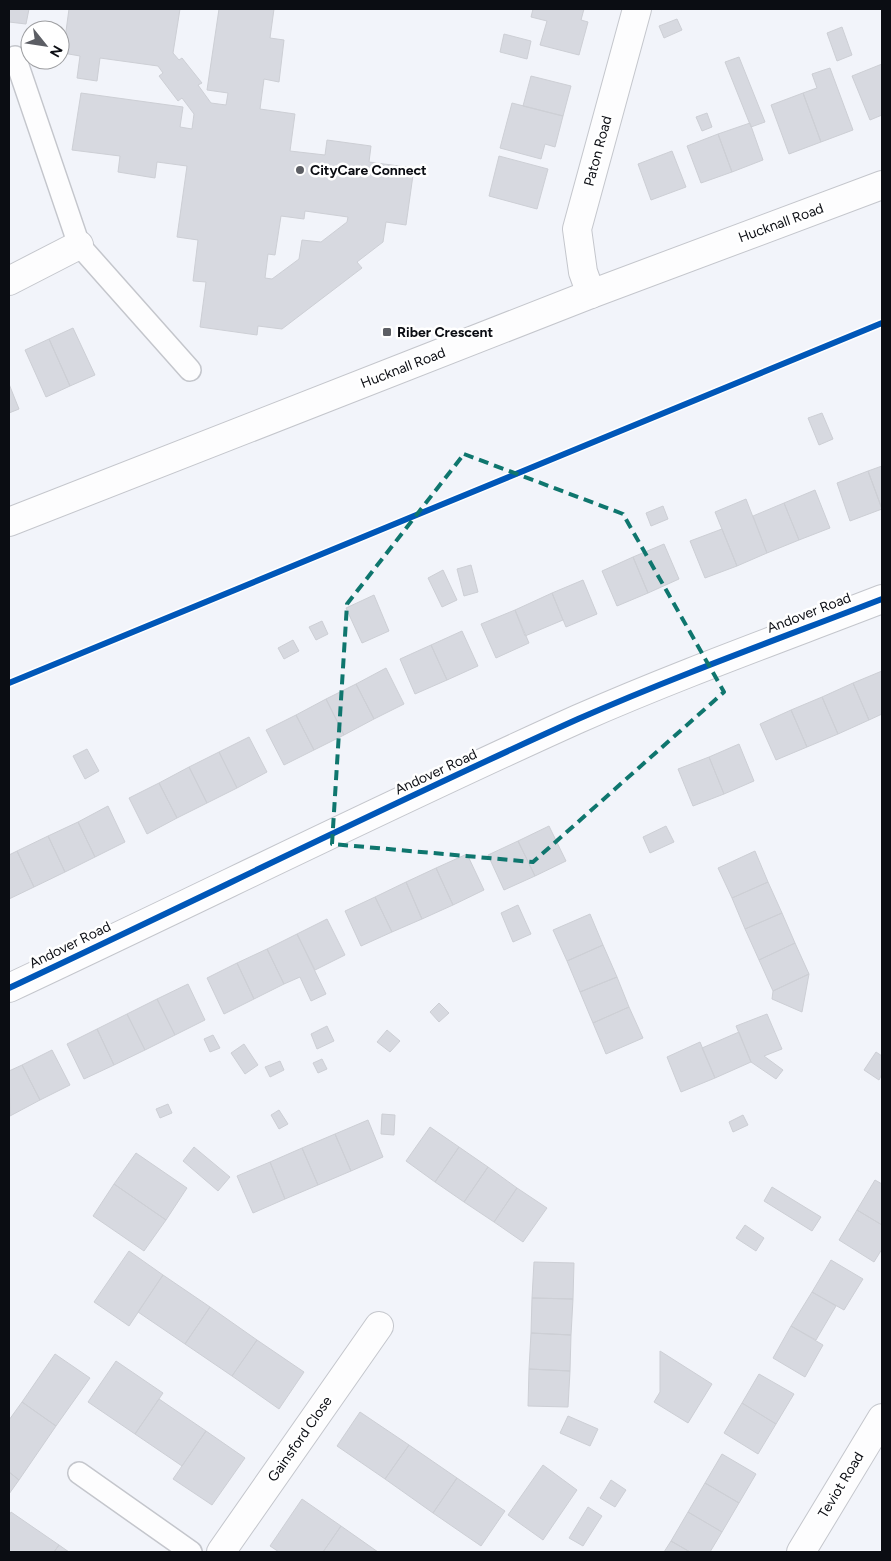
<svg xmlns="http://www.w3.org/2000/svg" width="891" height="1561" font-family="Figtree,sans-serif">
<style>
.building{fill:#d7d9e0;stroke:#cdcfd5;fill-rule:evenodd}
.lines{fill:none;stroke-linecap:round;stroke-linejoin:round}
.service-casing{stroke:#c4c6cc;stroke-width:24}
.minor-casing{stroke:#c4c6cc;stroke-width:30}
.tertiary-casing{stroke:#c4c6cc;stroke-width:30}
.primary-casing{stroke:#c4c6cc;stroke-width:30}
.service{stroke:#fdfdfe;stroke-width:21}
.minor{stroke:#fdfdfe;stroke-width:28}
.tertiary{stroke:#fdfdfe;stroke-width:28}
.primary{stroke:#fdfdfe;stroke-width:28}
.cycleway-casing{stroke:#fff;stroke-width:9}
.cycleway{stroke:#0057b8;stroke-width:6}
.marked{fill:none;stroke:#0f766e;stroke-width:4;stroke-dasharray:10 6;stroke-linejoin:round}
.poi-dot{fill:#5c5e64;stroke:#fff;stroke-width:2}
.labels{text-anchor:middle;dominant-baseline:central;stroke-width:5;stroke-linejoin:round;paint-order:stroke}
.street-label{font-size:14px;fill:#0b0d13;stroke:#fff}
.poi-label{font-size:14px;font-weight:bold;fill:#0b0d13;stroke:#fff;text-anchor:start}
</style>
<rect width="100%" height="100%" fill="#f2f4fa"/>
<!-- building -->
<path class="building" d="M9 9H29L26 24 9 22Z
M69 9H180L173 53 179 60 182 58 202 83 198 85 211 103 226 105 228 93 207 90 219 9H274L270 38 284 40 279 82 264 79 260 109 295 114 290 151 325 155 327 140 371 146 369 162 414 168 406 225 386 222 383 242 357 262 362 268 282 329 258 326 257 335 200 327 206 282 193 281 198 240 177 237 187 166 157 162 155 178 118 172 120 156 72 150 81 93 183 107 180 127 192 129 194 114 182 98 178 101 159 76 163 73 158 66 100 58 97 81 77 78 80 56 63 53ZM305 211 348 217 347 222 321 242 302 240 299 259 272 279 265 278 268 254 275 255 281 216 304 219Z
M533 9H584L581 20 588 22 579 55 540 45 547 21 531 17Z
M677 19 682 30 664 38 659 26Z
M842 27 852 55 837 61 827 33Z
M504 34 531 41 527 59 500 52Z
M739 57 765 122 751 127 725 62Z
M882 64V115L870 120 852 76Z
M830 68 853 130 821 142 803 93 817 88 812 74Z
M531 76 571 86 563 116 523 106Z
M803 93 821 142 789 154 771 105Z
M512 103 563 116 555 147 545 144 541 159 500 148Z
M707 113 712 127 702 131 696 117Z
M750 123 763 160 732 172 718 134Z
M718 134 732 172 701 183 687 146Z
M672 151 686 187 651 200 638 164Z
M499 156 548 169 537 209 489 196Z
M73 328 95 375 70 386 49 339Z
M49 339 70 386 46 397 25 350Z
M9 384 19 409 9 413Z
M822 413 833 439 819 445 808 418Z
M882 466V509L868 471Z
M868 471 882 509 850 521 837 483Z
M815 490 830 528 799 540 784 503Z
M746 499 767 553 737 566 715 512Z
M784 503 799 540 767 553 753 516Z
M663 506 668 519 651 526 646 513Z
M722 529 737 566 705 578 690 541Z
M664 544 679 579 648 593 633 557Z
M633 557 648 593 617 606 602 571Z
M471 565 478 592 464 596 457 569Z
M443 570 457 600 442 607 428 578Z
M583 580 597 614 566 627 552 593Z
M552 593 563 620 525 636 515 610Z
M374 595 389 631 362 643 346 608Z
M515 610 529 643 496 658 481 624Z
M322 621 328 634 316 640 309 627Z
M462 631 478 666 447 680 431 645Z
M293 640 299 651 284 659 278 648Z
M431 645 447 680 415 694 400 659Z
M386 668 404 704 374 719 356 684Z
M882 671V714L869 720 853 683Z
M853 683 869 720 838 734 822 697Z
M356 684 374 719 344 735 326 699Z
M822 697 838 734 807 747 791 710Z
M326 699 344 735 314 750 296 715Z
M791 710 807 747 776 760 760 724Z
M296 715 314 750 284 765 266 730Z
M249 737 267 772 237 788 219 752Z
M739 744 754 781 724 794 709 757Z
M87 749 99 771 85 779 73 756Z
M219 752 237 788 207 803 189 767Z
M709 757 724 794 693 806 678 769Z
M189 767 207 803 177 818 159 783Z
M159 783 177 818 147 834 129 798Z
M108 806 125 842 95 857 78 822Z
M78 822 95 857 65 872 48 836Z
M549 826 566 861 535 876 518 841Z
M666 826 674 842 650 853 643 837Z
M48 836 65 872 34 887 17 851Z
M518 841 535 876 504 890 488 855Z
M17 851 34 887 9 899V855Z
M755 851 768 882 732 898 718 868Z
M467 854 484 890 453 905 436 868Z
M436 868 453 905 422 919 406 882Z
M406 882 422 919 392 932 375 897Z
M768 882 782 913 745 929 732 898Z
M375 897 392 932 361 946 345 911Z
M518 905 531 934 513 942 501 913Z
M782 913 795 943 759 960 745 929Z
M590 914 603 945 567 961 553 930Z
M327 919 345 955 315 970 297 934Z
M297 934 326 994 311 1001 300 977 284 984 267 949Z
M795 943 809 974 773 991 759 960Z
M603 945 617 977 580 992 567 961Z
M267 949 284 984 254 999 237 963Z
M237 963 254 999 224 1014 207 978Z
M809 974 802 1012 772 999 773 991Z
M617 977 629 1007 593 1023 580 992Z
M188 984 205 1020 175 1035 157 999Z
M157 999 175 1035 145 1050 127 1014Z
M439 1003 449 1013 439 1022 430 1012Z
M629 1007 643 1038 606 1054 593 1023Z
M127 1014 145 1050 114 1065 97 1029Z
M767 1014 782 1049 764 1056 783 1070 776 1079 751 1062 736 1026Z
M327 1026 334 1041 317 1049 311 1034Z
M97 1029 114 1065 84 1079 67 1044Z
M387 1030 400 1041 390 1052 377 1042Z
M739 1032 751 1062 715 1078 702 1048Z
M213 1035 220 1048 210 1052 204 1039Z
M700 1042 715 1078 681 1092 667 1057Z
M244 1044 258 1065 245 1074 231 1053Z
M52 1050 70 1085 40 1100 22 1065Z
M876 1052 882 1056V1074L879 1080 864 1070Z
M322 1059 327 1069 318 1073 313 1063Z
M280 1061 284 1070 270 1077 265 1067Z
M22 1065 40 1100 10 1116 9 1071Z
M168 1104 172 1113 160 1118 156 1109Z
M279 1110 288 1124 279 1129 271 1115Z
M382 1114 395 1115 394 1135 381 1134Z
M743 1115 748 1125 733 1132 729 1122Z
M368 1120 383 1157 351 1171 335 1134Z
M430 1127 459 1147 435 1182 406 1161Z
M335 1134 351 1171 318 1185 302 1148Z
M194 1147 230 1177 218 1191 183 1161Z
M459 1147 488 1167 464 1202 435 1182Z
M302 1148 318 1185 285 1199 270 1162Z
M136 1153 187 1188 166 1220 114 1184Z
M270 1162 285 1199 253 1213 237 1176Z
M488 1167 517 1188 494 1222 464 1202Z
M875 1180 882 1184V1225L857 1210Z
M114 1184 166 1220 144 1251 93 1216Z
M772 1187 821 1217 812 1231 764 1201Z
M517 1188 547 1208 523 1242 494 1222Z
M857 1210 882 1225V1249L874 1262 839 1240Z
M745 1225 764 1238 756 1251 736 1238Z
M129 1251 163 1275 129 1326 94 1302Z
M831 1260 863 1279 844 1310 812 1292Z
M534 1262 574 1263 573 1299 532 1298Z
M163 1275 210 1307 185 1344 138 1312Z
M812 1292 836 1306 816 1340 791 1326Z
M532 1298 573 1299 571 1335 531 1333Z
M210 1307 257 1340 232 1376 185 1344Z
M791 1326 823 1345 805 1377 773 1358Z
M531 1333 571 1335 570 1371 529 1369Z
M257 1340 304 1372 279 1409 232 1376Z
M660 1351 712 1384 688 1423 654 1402 660 1392Z
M55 1354 90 1378 56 1426 22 1402Z
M116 1361 163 1393 135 1434 88 1402Z
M529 1369 570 1371 568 1407 528 1406Z
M759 1374 794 1394 776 1424 742 1403Z
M159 1399 206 1431 182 1466 135 1434Z
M22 1402 56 1426 19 1480 9 1472V1420Z
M742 1403 776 1424 758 1454 724 1433Z
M360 1412 409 1445 385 1479 337 1446Z
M568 1416 598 1429 590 1446 560 1433Z
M206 1431 245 1458 212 1505 173 1479Z
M409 1445 457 1478 433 1513 385 1479Z
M722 1454 756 1474 739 1503 705 1483Z
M543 1465 577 1490 543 1540 508 1515Z
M9 1472 19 1480 9 1494Z
M457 1478 505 1511 481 1546 433 1513Z
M611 1480 626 1490 615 1507 600 1498Z
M705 1483 739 1503 722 1532 688 1512Z
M302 1499 341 1526 323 1552H279L270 1546Z
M588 1507 602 1516 583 1546 569 1538Z
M11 1512 59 1545 54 1552H9V1516Z
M688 1512 722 1532 710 1552H690L671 1541Z
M341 1526 378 1552H323Z
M671 1541 690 1552H664Z
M59 1545 69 1552H54Z"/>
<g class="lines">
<!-- service casing -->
<g class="service-casing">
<path id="service" d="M15 57 79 245 190 370
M79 1473 191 1552"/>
</g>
<!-- minor casing -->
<g class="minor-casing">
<path id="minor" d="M9 281 79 245
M591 294 583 272 577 229 637 9
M221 1552 379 1326
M801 1552 882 1418"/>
</g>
<!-- tertiary casing -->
<g class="tertiary-casing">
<path id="tertiary" d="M9 988C199 899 387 805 578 719 678 675 781 638 882 599"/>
</g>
<!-- primary casing -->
<g class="primary-casing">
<path id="primary" d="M9 522 591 294 882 185"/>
</g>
<!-- service -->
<use href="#service" class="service"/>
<!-- minor -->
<use href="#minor" class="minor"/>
<!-- tertiary -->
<use href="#tertiary" class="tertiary"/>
<!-- primary -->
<use href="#primary" class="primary"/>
<!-- cycleway casing -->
<g class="cycleway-casing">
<path id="cycleway" d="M9 683 882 323
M9 988C199 899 387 805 578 719 678 675 781 638 882 599"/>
</g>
<!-- cycleway -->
<use href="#cycleway" class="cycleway"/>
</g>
<!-- marked area -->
<path class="marked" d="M464 454 623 514 724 692 533 862 332 844 347 604Z"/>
<!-- markers -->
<g class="poi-dot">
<circle cx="300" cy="170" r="5"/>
<rect x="382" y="327" width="10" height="10" rx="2.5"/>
</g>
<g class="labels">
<!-- street labels -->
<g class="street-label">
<text transform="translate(598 151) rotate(-75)">Paton Road</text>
<text transform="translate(781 223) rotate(-20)">Hucknall Road</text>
<text transform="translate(403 368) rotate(-21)">Hucknall Road</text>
<text transform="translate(809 613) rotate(-21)">Andover Road</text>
<text transform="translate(436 772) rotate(-25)">Andover Road</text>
<text transform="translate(70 945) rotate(-26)">Andover Road</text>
<text transform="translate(300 1439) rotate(-55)">Gainsford Close</text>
<text transform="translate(841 1485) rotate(-59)">Teviot Road</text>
</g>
<!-- poi labels -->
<g class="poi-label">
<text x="310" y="170">CityCare Connect</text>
<text x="397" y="332">Riber Crescent</text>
</g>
</g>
<!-- border -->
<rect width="891" height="1561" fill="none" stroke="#0b0d13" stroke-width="20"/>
<!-- north arrow -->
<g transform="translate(45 45) rotate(120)"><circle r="24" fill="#ffffff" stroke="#9d9ea1"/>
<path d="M0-4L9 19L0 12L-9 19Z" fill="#5c5e64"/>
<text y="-8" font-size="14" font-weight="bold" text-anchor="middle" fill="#0b0d13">N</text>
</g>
</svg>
